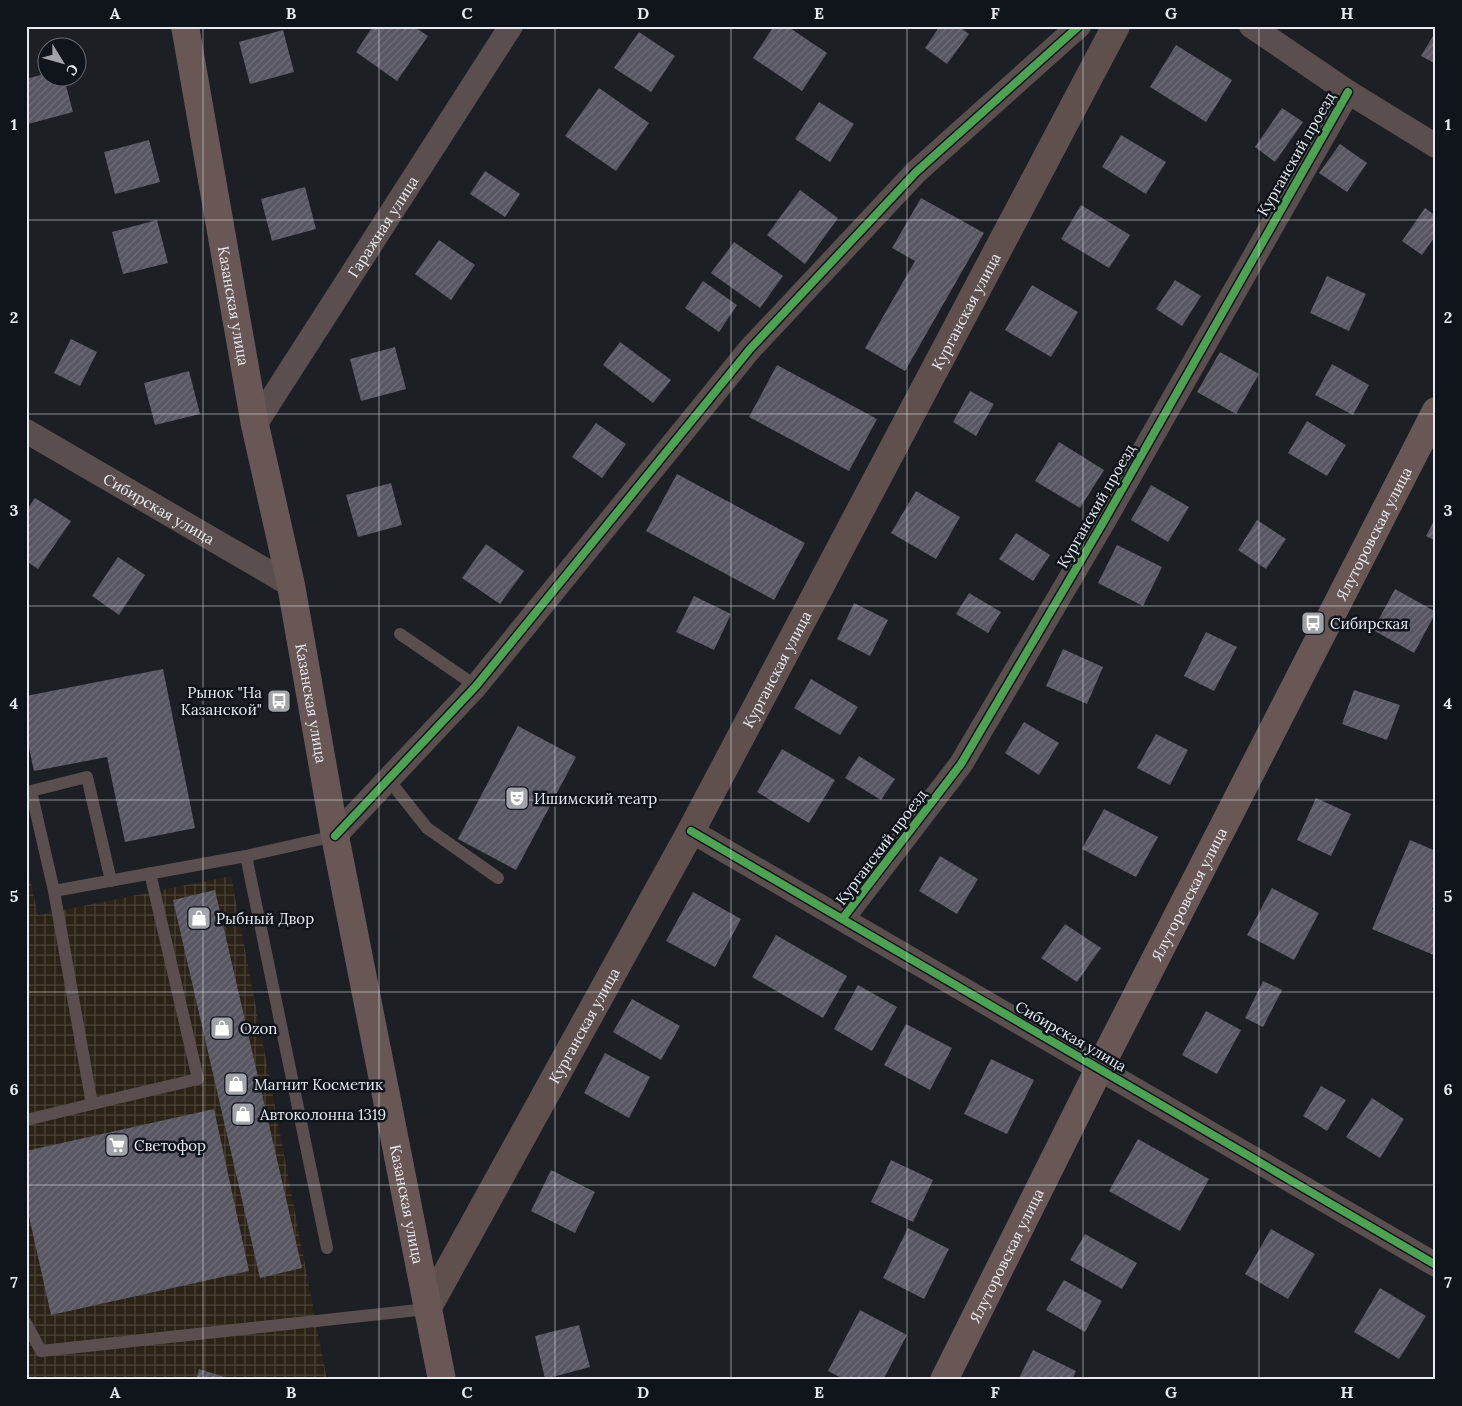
<svg xmlns="http://www.w3.org/2000/svg" width="1462" height="1406" font-family="Lora,serif">
<style>
.industrial{fill:url(#industrial-grid)}
.building{fill:url(#building-hatch)}
.lines{fill:none;stroke-linecap:round;stroke-linejoin:round}
.lane{stroke:#5a4f4e;stroke-width:12}
.street{stroke:#5a4f4e;stroke-width:24}
.secondary{stroke:#5f504e;stroke-width:28}
.primary{stroke:#685754;stroke-width:28}
.cycleway-casing{stroke:#10151c;stroke-width:11}
.cycleway{stroke:#4ca352;stroke-width:8}
.grid{fill:none;stroke:#e7eaf0;stroke-width:1;stroke-opacity:0.55}
.labels{text-anchor:middle;dominant-baseline:central;stroke-width:5;stroke-linejoin:round;paint-order:stroke}
.street-label{font-size:15px;fill:#e7eaf0;stroke:#10151c}
.poi-label{font-size:15px;fill:#e7eaf0;stroke:#10151c;text-anchor:start}
.neatline{fill:none;stroke:#e7eaf0;stroke-width:2}
.grid-label{font-size:16px;text-anchor:middle;font-weight:bold;fill:#e7eaf0}
</style>
<defs>
<pattern id="industrial-grid" width="8" height="8" patternUnits="userSpaceOnUse" patternTransform="scale(1.25)"><rect width="8" height="8" fill="#2a2316"/><path d="M0 4h8M4 0v8" fill="none" stroke="#494338"/></pattern>
<pattern id="building-hatch" width="6" height="6" patternUnits="userSpaceOnUse" patternTransform="scale(1.25)"><rect width="6" height="6" fill="#585661"/><path d="M-1 1l2-2M0 6l6-6M5 7l2-2" fill="none" stroke="#706e78"/></pattern>
</defs>
<rect width="100%" height="100%" fill="#1c1f23"/>
<!-- industrial -->
<path class="industrial" d="M26 860 38 915 231 876 327 1380H26Z"/>
<!-- building -->
<path class="building" d="M373 26H413L428 36 397 81 356 52Z
M774 26H787L827 53 802 91 753 58Z
M940 26H958L969 34 947 64 925 48Z
M283 30 294 72 250 84 239 42Z
M1436 31V64L1421 56Z
M639 32 675 56 651 92 614 68Z
M1176 45 1232 80 1206 122 1150 87Z
M48 73V78H64L73 112 28 124 26 79Z
M599 88 649 123 616 171 565 136Z
M819 102 854 124 830 162 795 139Z
M1282 108 1303 122 1275 162 1255 147Z
M1121 135 1166 162 1146 194 1102 167Z
M149 140 160 182 115 194 104 152Z
M1340 144 1367 163 1347 192 1319 173Z
M485 171 520 194 505 217 470 194Z
M305 187 316 229 272 241 261 199Z
M800 190 838 218 805 264 767 235Z
M921 198 984 233 905 371 865 348 915 261 892 248Z
M1081 205 1130 235 1109 268 1061 239Z
M1425 208 1436 216V235L1422 255 1402 241Z
M157 220 168 263 123 274 112 232Z
M439 240 475 265 451 300 415 274Z
M734 242 783 276 760 308 711 273Z
M1327 276 1366 294 1349 331 1310 313Z
M1175 280 1201 296 1182 326 1156 309Z
M703 281 737 305 719 332 685 308Z
M1032 285 1078 312 1051 357 1005 330Z
M71 339 97 352 80 386 54 373Z
M620 342 671 380 653 403 603 365Z
M395 347 406 389 361 401 350 359Z
M1220 352 1259 374 1236 414 1197 392Z
M1332 364 1369 385 1353 415 1315 395Z
M777 365 877 419 849 471 749 417Z
M189 371 200 414 155 425 144 383Z
M970 391 994 404 976 436 953 422Z
M1307 421 1346 445 1327 476 1288 453Z
M596 423 626 444 602 478 572 457Z
M1059 442 1104 470 1080 508 1035 481Z
M677 474 805 543 774 600 646 531Z
M391 483 402 525 358 537 346 495Z
M1151 485 1189 507 1168 542 1131 520Z
M916 491 960 517 936 559 891 533Z
M35 498 71 521 38 569 26 561V511Z
M1436 517V541L1426 536Z
M1257 520 1286 539 1266 569 1238 550Z
M1016 533 1050 555 1033 581 999 559Z
M486 544 524 571 500 604 462 578Z
M1117 545 1162 567 1143 606 1098 583Z
M118 557 145 575 119 615 92 596Z
M1395 589 1436 612 1414 653 1373 630Z
M969 593 1001 612 988 633 956 614Z
M694 596 731 614 714 650 676 632Z
M854 603 888 620 870 656 837 639Z
M1206 632 1237 647 1214 691 1184 676Z
M1063 649 1103 667 1087 704 1046 686Z
M163 669 195 828 125 842 107 757 34 771 26 734V696Z
M811 679 858 707 840 735 794 708Z
M1354 690 1400 705 1387 740 1342 724Z
M1024 722 1059 743 1039 775 1005 753Z
M518 726 576 757 516 870 458 839Z
M1156 734 1188 750 1170 785 1137 768Z
M782 749 835 780 809 823 757 792Z
M859 756 895 779 881 800 845 778Z
M1316 798 1351 814 1331 856 1297 840Z
M1104 809 1158 837 1136 877 1082 849Z
M1410 840 1436 851V899L1432 909 1436 910V956L1372 929Z
M940 856 978 879 957 914 919 891Z
M1272 888 1319 913 1294 960 1247 935Z
M215 890 302 1268 260 1278 173 900Z
M693 892 741 919 715 967 666 941Z
M1065 924 1101 948 1077 982 1041 958Z
M776 935 847 976 823 1018 752 977Z
M1263 981 1282 990 1263 1027 1245 1018Z
M858 985 897 1007 872 1051 834 1029Z
M632 999 680 1026 661 1060 613 1032Z
M1206 1011 1241 1030 1217 1074 1182 1055Z
M906 1024 952 1048 930 1090 884 1065Z
M605 1053 650 1077 629 1118 584 1093Z
M991 1059 1034 1080 1007 1134 964 1114Z
M1321 1086 1346 1100 1327 1131 1303 1116Z
M1372 1098 1404 1119 1380 1158 1346 1137Z
M214 1109 249 1271 51 1315 26 1203V1151Z
M1138 1139 1209 1179 1180 1231 1109 1191Z
M891 1160 933 1180 913 1222 871 1202Z
M551 1170 595 1192 575 1233 531 1211Z
M908 1228 949 1249 924 1299 883 1278Z
M1271 1229 1315 1254 1288 1299 1245 1274Z
M1085 1234 1137 1263 1122 1289 1070 1260Z
M1064 1280 1102 1301 1085 1332 1046 1310Z
M1380 1288 1426 1316 1399 1359 1354 1332Z
M860 1310 907 1335 883 1380H845L828 1371Z
M579 1325 590 1367 545 1379 535 1336Z
M1033 1350 1076 1371 1072 1380H1018Z
M199 1369 231 1379V1380H196Z"/>
<g class="lines">
<!-- lane -->
<path class="lane" d="M400 634 476 686
M388 779 427 828 498 878
M246 856 327 1248
M54 891 31 791 87 777 111 881
M92 1104 198 1079 150 873
M26 1120 92 1104 54 891 246 856 335 836
M26 1323 41 1351 427 1309"/>
<!-- street -->
<g class="street">
<path d="M1251 26 1348 92 1436 146"/>
<path id="s1" d="M255 425 511 26"/>
<path id="s2" d="M26 431 291 585"/>
<path d="M691 831 1436 1265"/>
<path d="M335 836 476 686 750 349 916 172 1079 26"/>
<path d="M843 918 961 764 1104 521 1348 92"/>
</g>
<!-- secondary -->
<path class="secondary" id="s3" d="M427 1309 691 831 1116 26"/>
<!-- primary -->
<g class="primary">
<path id="s4" d="M185 26 255 425 291 585 335 836 442 1380"/>
<path id="s5" d="M944 1380 1099 1069 1436 411"/>
</g>
<!-- cycleway casing -->
<g class="cycleway-casing">
<path id="cycleway" d="M691 831 1436 1265
M335 836 476 686 750 349 916 172 1079 26
M843 918 961 764 1104 521 1348 92"/>
</g>
<!-- cycleway -->
<use href="#cycleway" class="cycleway"/>
</g>
<!-- grid -->
<path class="grid" d="M203 26V1380M379 26V1380M555 26V1380M731 26V1380M907 26V1380M1083 26V1380M1259 26V1380M26 220H1436M26 414H1436M26 606H1436M26 800H1436M26 992H1436M26 1185H1436"/>
<!-- icons -->
<defs>
<g id="bus-square" transform="scale(1.25)"><rect x="-9" y="-9" width="18" height="18" rx="4" fill="#a0a3a8" stroke="#10151c"/><path d="M-5-6H5V4H4V6H2V4H-2V6H-4V4H-5ZM-3.5-4V0h7V-4ZM-3.5 1.2v1.5H-2V1.2ZM2 1.2v1.5H3.5V1.2Z" fill="#fff"/></g>
<g id="theatre-square" transform="scale(1.25)"><rect x="-9" y="-9" width="18" height="18" rx="4" fill="#a0a3a8" stroke="#10151c"/><path d="M-5-5.5Q0-4 5-5.5V0Q5 5 0 6Q-5 5-5 0ZM-3.3-2.5H-1v1.5H-3.3ZM1-2.5H3.3v1.5H1ZM-2.8 1Q0 5.5 2.8 1Z" fill="#fff"/></g>
<g id="shop-square" transform="scale(1.25)"><rect x="-9" y="-9" width="18" height="18" rx="4" fill="#a0a3a8" stroke="#10151c"/><path d="M-5-2.5h2.3a2.7 3.5 0 0 1 5.4 0H5L5.5 6h-11ZM-1.5-2.5h3a1.5 2.3 0 0 0-3 0Z" fill="#fff"/></g>
<g id="supermarket-square" transform="scale(1.25)"><rect x="-9" y="-9" width="18" height="18" rx="4" fill="#a0a3a8" stroke="#10151c"/><path d="M-6-5.5h2.5l.6 2H6L4.5 2H-2.5L-4.4-4H-6ZM-1.5 3.2a1.3 1.3 0 1 0 .1 0ZM3 3.2a1.3 1.3 0 1 0 .1 0Z" fill="#fff"/></g>
</defs>
<g fill-rule="evenodd">
<use href="#bus-square" x="1313" y="623"/>
<use href="#bus-square" x="279" y="701"/>
<use href="#theatre-square" x="517" y="798"/>
<use href="#shop-square" x="199" y="918"/>
<use href="#shop-square" x="222" y="1028"/>
<use href="#shop-square" x="236" y="1084"/>
<use href="#shop-square" x="243" y="1114"/>
<use href="#supermarket-square" x="117" y="1145"/>
</g>
<g class="labels">
<!-- street labels -->
<g class="street-label">
<text transform="translate(1296 154) rotate(-60)">Курганский проезд</text>
<text stroke="none"><textPath href="#s1" startOffset="236">Гаражная улица</textPath></text>
<text stroke="none"><textPath href="#s4" startOffset="284">Казанская улица</textPath></text>
<text stroke="none"><textPath href="#s3" startOffset="1134">Курганская улица</textPath></text>
<text transform="translate(1096 506) rotate(-60)">Курганский проезд</text>
<text stroke="none"><textPath href="#s2" startOffset="154">Сибирская улица</textPath></text>
<text stroke="none"><textPath href="#s5" startOffset="949">Ялуторовская улица</textPath></text>
<text stroke="none"><textPath href="#s3" startOffset="729">Курганская улица</textPath></text>
<text stroke="none"><textPath href="#s4" startOffset="689">Казанская улица</textPath></text>
<text transform="translate(881 847) rotate(-53)">Курганский проезд</text>
<text stroke="none"><textPath href="#s5" startOffset="544">Ялуторовская улица</textPath></text>
<text stroke="none"><textPath href="#s3" startOffset="324">Курганская улица</textPath></text>
<text transform="translate(1071 1036) rotate(30)">Сибирская улица</text>
<text stroke="none"><textPath href="#s4" startOffset="1199">Казанская улица</textPath></text>
<text stroke="none"><textPath href="#s5" startOffset="139">Ялуторовская улица</textPath></text>
</g>
<!-- poi labels -->
<g class="poi-label">
<text x="1330" y="623">Сибирская</text>
<text x="262" y="692" text-anchor="end">Рынок "На<tspan x="262" dy="17">Казанской"</tspan></text>
<text x="534" y="798">Ишимский театр</text>
<text x="216" y="918">Рыбный Двор</text>
<text x="240" y="1028">Ozon</text>
<text x="254" y="1084">Магнит Косметик</text>
<text x="260" y="1114">Автоколонна 1319</text>
<text x="134" y="1145">Светофор</text>
</g>
</g>
<!-- border -->
<rect width="1462" height="1406" fill="none" stroke="#10151c" stroke-width="55"/>
<!-- north arrow -->
<g transform="translate(62 62) rotate(127)"><circle r="24" fill="#10151c" stroke="#666a71"/>
<path d="M0-4L9 19L0 12L-9 19Z" fill="#a0a3a8"/>
<text y="-8" font-size="14" font-weight="bold" text-anchor="middle" fill="#e7eaf0">С</text>
</g>
<rect x="28" y="28" width="1406" height="1350" class="neatline"/>
<g class="grid-label">
<text x="115" y="19">A</text>
<text x="291" y="19">B</text>
<text x="467" y="19">C</text>
<text x="643" y="19">D</text>
<text x="819" y="19">E</text>
<text x="995" y="19">F</text>
<text x="1171" y="19">G</text>
<text x="1347" y="19">H</text>
<text x="14" y="130">1</text>
<text x="1448" y="130">1</text>
<text x="14" y="323">2</text>
<text x="1448" y="323">2</text>
<text x="14" y="516">3</text>
<text x="1448" y="516">3</text>
<text x="14" y="709">4</text>
<text x="1448" y="709">4</text>
<text x="14" y="902">5</text>
<text x="1448" y="902">5</text>
<text x="14" y="1095">6</text>
<text x="1448" y="1095">6</text>
<text x="14" y="1288">7</text>
<text x="1448" y="1288">7</text>
<text x="115" y="1398">A</text>
<text x="291" y="1398">B</text>
<text x="467" y="1398">C</text>
<text x="643" y="1398">D</text>
<text x="819" y="1398">E</text>
<text x="995" y="1398">F</text>
<text x="1171" y="1398">G</text>
<text x="1347" y="1398">H</text>
</g>
</svg>
